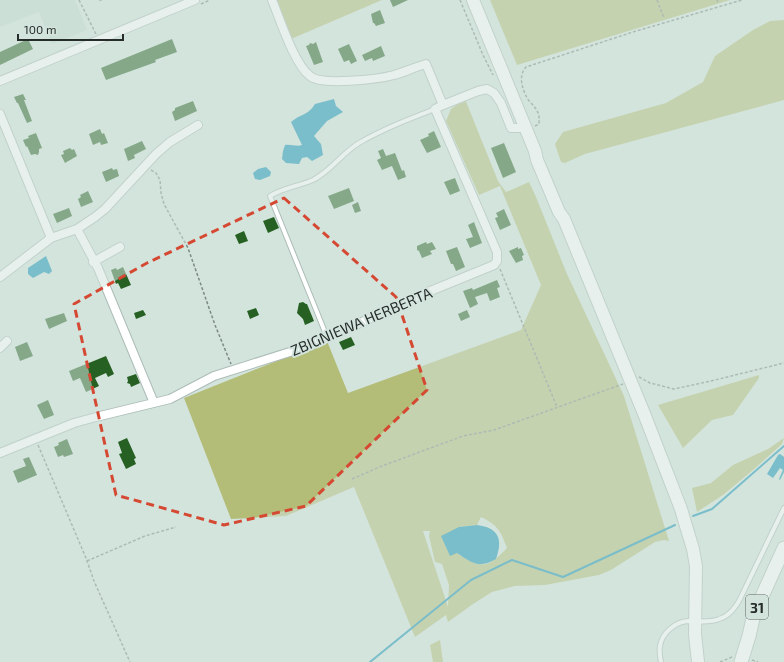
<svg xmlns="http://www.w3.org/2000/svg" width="784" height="662" font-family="'Exo 2',sans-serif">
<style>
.built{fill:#c1dad0}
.green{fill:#b4bd78;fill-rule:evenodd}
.water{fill:#0e8eb5}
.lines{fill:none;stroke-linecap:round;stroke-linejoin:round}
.stream{stroke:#0e8eb5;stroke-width:2}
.building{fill:#266123}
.lane-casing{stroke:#acbcb6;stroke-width:6}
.street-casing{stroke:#acbcb6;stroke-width:10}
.secondary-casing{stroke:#acbcb6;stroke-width:14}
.primary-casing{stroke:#acbcb6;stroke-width:15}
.path{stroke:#7e8a85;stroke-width:1.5;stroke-dasharray:3 2;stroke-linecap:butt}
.lane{stroke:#fff;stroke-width:4}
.street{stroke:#fff;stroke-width:8}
.secondary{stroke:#fff;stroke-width:12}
.primary{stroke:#fff;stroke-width:13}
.marked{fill:none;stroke:#d54933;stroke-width:3;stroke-dasharray:8 5;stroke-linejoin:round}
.labels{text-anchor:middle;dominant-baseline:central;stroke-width:4;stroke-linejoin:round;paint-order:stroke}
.shield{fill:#d3e4dd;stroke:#5a6360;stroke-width:1}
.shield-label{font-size:14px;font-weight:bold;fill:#262c2a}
.street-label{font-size:15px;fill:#262c2a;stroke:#d3e4dd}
</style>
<rect width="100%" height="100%" fill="#d3e4dd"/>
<!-- built -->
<path class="built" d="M0 0H75L87 30 52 44 39 12 0 27Z"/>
<!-- green -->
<path class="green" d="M274 0H382L291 39Z
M490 0H730L517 65Z
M784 20V100L585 154 565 163 561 162 555 144 563 132 666 103 703 82 715 56 753 30 770 21Z
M465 99 498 181 506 192 529 182 536 197 567 274 624 396 669 541 664 540 655 542 611 570 599 575 545 585 515 586 492 592 473 604 448 622 446 615 415 637 354 487 286 516 231 519 184 398 327 341 348 393 521 330 541 285 500 186 479 195 446 121 451 109ZM481 517C498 525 501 532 507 548 487 569 481 569 457 553L459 527 477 525ZM423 531H430L429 536 435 562 442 564 449 585 448 607Z
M759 375V378L733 415 712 420 683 448 658 405Z
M784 438 782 444 753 470 723 495 697 512 692 488 711 483 733 465 768 449Z
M440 640 443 662H433L430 645Z"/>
<!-- water -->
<path class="water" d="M334 99 336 106 343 112 327 121 314 136 321 144 323 155 312 161 307 157 302 158 299 164 286 163 282 159 283 151 285 145C291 144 297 147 302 145L291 122C300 114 309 115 315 104Z
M266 167 271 172 270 176 260 180 255 179 253 173 258 169Z
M46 256 52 271 49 274 44 272 33 278 28 274V268Z
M780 454 784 457V472L780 480 779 479 783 470 780 468 773 478 767 474 778 455Z
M477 525C499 528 503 539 496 559 479 569 472 563 457 553L450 556 441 536 459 527Z"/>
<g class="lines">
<!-- stream -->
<path class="stream" d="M693 516 712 509 784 446
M370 662 471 580 512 560 563 577 675 525"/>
</g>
<!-- building -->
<path class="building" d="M390 0H408L393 7Z
M380 10 385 23 376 26 374 23H373L371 14Z
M28 39 33 49 0 65V52Z
M172 39 177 52 155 60 156 62 106 80 101 68Z
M316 42 323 62 314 65 306 46 309 45 310 43 313 44Z
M349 44 357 61 351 64 349 60 344 62 338 49Z
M381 46 385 56 373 61 372 58 365 61 362 55Z
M23 94 26 100H24L32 121 27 123 18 103H17L14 97Z
M193 101 197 111 175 121 172 112 175 110V108Z
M100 129 102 134 104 133 108 143 101 145 100 142 93 145 89 134Z
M434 131 441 147 427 153 420 140 429 136 428 134Z
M36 133 42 148 39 149V152L38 155 35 154 31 155 27 146 26 147 23 140 29 138 28 136Z
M142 141 146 149 134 155 135 158 128 161 124 149Z
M504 143 516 172 503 178 491 148Z
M70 148 72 150 74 149 77 156 65 163 61 155 64 154 63 151Z
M383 149 386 156 395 153 402 171 404 170 406 177 398 180 392 166 382 170 377 160 381 158 378 151Z
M112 168 113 170 117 169 119 176 106 182 102 172Z
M455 178 460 191 450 195 444 182Z
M349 188 354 201 334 209 328 196Z
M88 191 93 202 81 207 78 199 81 197 80 195Z
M358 202 361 211 355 213 352 205Z
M69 208 72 216 57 223 53 214Z
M504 209 511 225 500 230 495 218 498 217 496 213Z
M274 217 279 228 268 233 263 221Z
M474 222 482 243 470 248 466 239 473 237 468 225Z
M244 231 248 241 239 244 235 235Z
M426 242 427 244 432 242 436 249 430 251 432 254 422 258 419 251 417 250V246Z
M457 247 465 267 456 271 453 264H451L446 251Z
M518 247V249L521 248 524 255 522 256 523 260 516 263 509 251Z
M123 267 131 285 121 289 118 283 116 284 111 270 116 268 117 270Z
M497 280 500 287 497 288 500 297 490 301 487 293 475 297 478 304 470 308 463 291 472 288 473 290Z
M303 302 306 304H307L314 321 305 325 303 319 297 313 299 303Z
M256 308 259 315 250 319 247 311Z
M143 310 146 315 136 319 134 313Z
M467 310 470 317 461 321 458 314Z
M64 313 67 321 49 329 45 319Z
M351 337 355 345 343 350 339 342Z
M27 342 33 356 20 361 15 347Z
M106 356 114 374 108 377 106 373 95 378 99 386 86 392 80 378 73 381 69 371Z
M136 374 140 383 131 387 130 384 127 383 128 381 127 377Z
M48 400 54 415 44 419 37 405Z
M127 438 136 458 134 459 136 464 126 469 119 454 122 453 118 442Z
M67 439 73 454 64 457 63 455 58 457 54 447 59 445 58 443Z
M29 457 37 475 18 483 13 471 26 466 23 459Z"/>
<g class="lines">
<!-- lane casing -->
<g class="lane-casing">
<path id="lane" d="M327 337 270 196C283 188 299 186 313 180 331 171 342 153 359 143 383 129 409 119 435 109
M661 662C660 657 659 651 660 646 662 633 675 622 688 621 698 621 710 623 719 619 729 616 734 609 739 601L784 508"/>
</g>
<!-- street casing -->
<g class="street-casing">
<path id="street" d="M0 81 195 0
M443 105 478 91 487 89 494 93 501 103 511 128H526
M0 114 51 238
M77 229 98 268 154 403
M93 262 120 247
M0 277 51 238 77 229 95 217 105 209 156 154 170 142 198 125
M0 348 7 341
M0 453 74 423 96 417 170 399 214 376 312 345 423 294 494 265 497 261V252L435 109 443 105 426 64C415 67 405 72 394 75 379 79 321 86 310 76 294 64 280 19 272 0"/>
</g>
<!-- secondary casing -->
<g class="secondary-casing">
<path id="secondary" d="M473 0 535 151 537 160 559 212 564 219 645 416 681 509 686 526 693 549 696 566 695 634 698 662"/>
</g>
<!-- primary casing -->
<g class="primary-casing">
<path id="primary" d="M741 662 749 636 754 614 784 548"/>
</g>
<!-- path -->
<path class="path" d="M79 0 96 34
M99 0H104
M460 0 483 55 493 75
M657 0 664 18
M717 0 718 2
M201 4 210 0
M535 126 539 124C539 119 540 115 537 111 535 106 530 103 527 98 522 88 518 76 526 67L633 32 742 0
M151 170 156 173 160 180 161 193 164 204 188 248 215 325 231 364
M500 269 557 407
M639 377 650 383 674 389 711 381 784 363
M38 445 86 558 94 581 130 662
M352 479 382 466 463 436 494 430 623 384
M87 561 145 536 176 527
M752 660 758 662
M720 662 732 657"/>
<!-- lane -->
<use href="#lane" class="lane"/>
<!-- street -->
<use href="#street" class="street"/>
<!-- secondary -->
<use href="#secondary" class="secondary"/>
<!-- primary -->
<use href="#primary" class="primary"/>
</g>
<!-- marked area -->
<path d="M0 0H784V662H0ZM284 198 396 297 427 390 306 506 224 525 116 495 74 304 147 263Z" fill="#d3e4dd" fill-opacity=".55" fill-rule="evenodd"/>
<path class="marked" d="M284 198 396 297 427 390 306 506 224 525 116 495 74 304 147 263Z"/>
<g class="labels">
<!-- shield labels -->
<rect class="shield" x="746" y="595" width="22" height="24" rx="3"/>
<g class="shield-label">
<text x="757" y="607">31</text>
</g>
<!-- street labels -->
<g class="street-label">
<text transform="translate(361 321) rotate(-23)">ZBIGNIEWA HERBERTA</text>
</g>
</g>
<!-- scale -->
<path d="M18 34v6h105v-6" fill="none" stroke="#262c2a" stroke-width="2"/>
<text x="24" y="34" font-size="12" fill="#262c2a" stroke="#d3e4dd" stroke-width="3" paint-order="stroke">100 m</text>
</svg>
